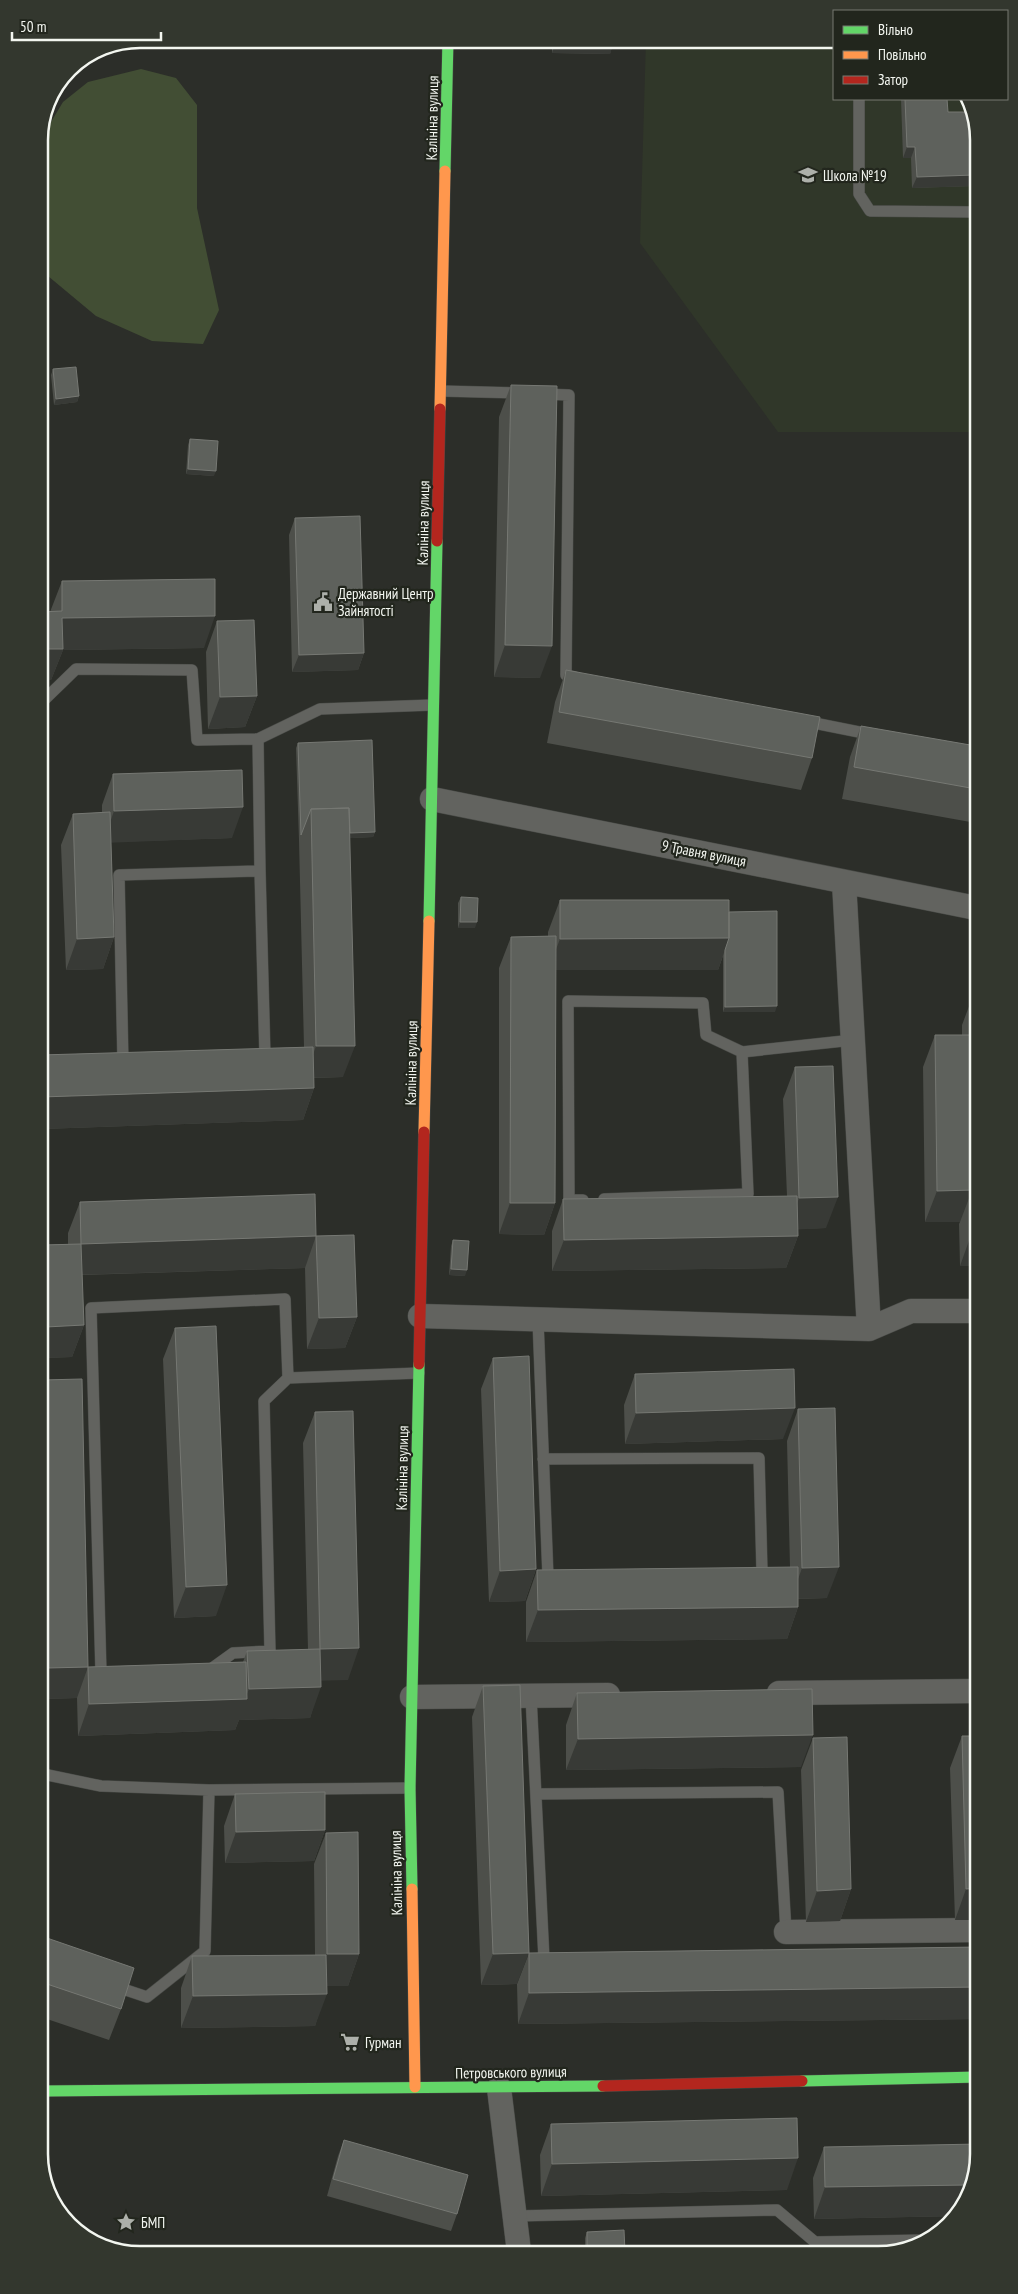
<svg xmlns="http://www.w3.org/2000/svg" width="1018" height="2294" font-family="'PT Sans Narrow',sans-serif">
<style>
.built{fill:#303729}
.green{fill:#424e34}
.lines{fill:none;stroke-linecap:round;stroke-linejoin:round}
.lane-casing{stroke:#494b47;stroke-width:12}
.street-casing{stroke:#494b47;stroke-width:25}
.fast-casing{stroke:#494b47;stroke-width:12}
.slow-casing{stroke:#494b47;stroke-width:12}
.jam-casing{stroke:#494b47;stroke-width:12}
.lane{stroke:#62635f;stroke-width:11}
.street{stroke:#62635f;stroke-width:24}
.fast{stroke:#63d668;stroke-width:11}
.slow{stroke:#ff974d;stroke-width:11}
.jam{stroke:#b3261e;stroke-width:11}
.wall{fill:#4d4f4a}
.shaded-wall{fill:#383a36}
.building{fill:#5e615c;stroke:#767873}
.labels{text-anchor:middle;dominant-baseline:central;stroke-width:4.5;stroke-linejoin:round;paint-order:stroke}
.street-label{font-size:15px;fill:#f3f6f0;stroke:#22261d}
.poi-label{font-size:15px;fill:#f3f6f0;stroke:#22261d;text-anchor:start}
.rim{fill:none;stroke:#f3f6f0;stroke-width:2.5}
</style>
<rect width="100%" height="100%" fill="#2c2e29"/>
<!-- built -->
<path class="built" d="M646 39H834V99H968L974 107 975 432H778L640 243Z"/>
<!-- green -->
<path class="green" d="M141 69 176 78 197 105V208L219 310 203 344 152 341 96 316 48 276 39 263V142L63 102 88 82Z"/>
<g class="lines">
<!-- lane casing -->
<g class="lane-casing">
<path id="lane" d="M859 99V194L870 211 974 212
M441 391 521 393
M542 394 569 395 566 675 575 677
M40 704 76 669 192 670 197 740 258 739
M804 721 874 735
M260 871 258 739 320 709 433 705
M123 1063 119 875 260 871 265 1057 260 1058
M604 1199 748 1194 742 1052 853 1040
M583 1200H569L568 1001 703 1003 706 1035 742 1052
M538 1320 548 1577H556
M543 1459 759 1458 762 1572 752 1573
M208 1671 233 1653 270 1651 264 1401 288 1378
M110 1673H101L91 1308 285 1299 288 1378 419 1373
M531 1696 544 1959H551
M43 1774 101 1786 209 1790 410 1788
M536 1794 778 1792 786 1932
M114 1986 147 1997 205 1951 209 1790
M515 2216 777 2210 815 2242 924 2240"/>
</g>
<!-- street casing -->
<g class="street-casing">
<path id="street" d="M432 799 976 908
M420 1316 869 1329 844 882
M869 1329 911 1311H977
M779 1693 978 1691
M412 1697 608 1695
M786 1932 979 1930
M499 2088 519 2252"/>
</g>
<!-- fast casing -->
<g class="fast-casing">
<path id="fast" d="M445 171 448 39
M429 921 437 541
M412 1889 410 1788 419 1364
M802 2081 979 2077
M44 2091 603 2086"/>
</g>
<!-- slow casing -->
<g class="slow-casing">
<path id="slow" d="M440 409 445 171
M424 1132 429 921
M412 1889 415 2087"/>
</g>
<!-- jam casing -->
<g class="jam-casing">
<path id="jam" d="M437 541 440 409
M419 1364 424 1132
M603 2086 802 2081"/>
</g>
<!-- lane -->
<use href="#lane" class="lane"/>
<!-- street -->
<use href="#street" class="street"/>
<!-- fast -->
<use href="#fast" class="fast"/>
<!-- slow -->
<use href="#slow" class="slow"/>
<!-- jam -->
<use href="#jam" class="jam"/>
</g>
<!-- wall -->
<path class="wall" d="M552 39H614L610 54 552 53Z
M901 99H947L948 112H974V186L912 188 911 158H903Z
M53 369 79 396 77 402 54 405 51 375Z
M511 385 540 678 494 677 499 417Z
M190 439 214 476 186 474 188 445Z
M295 518 364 653 358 670 292 672 289 535Z
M62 581 204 648 63 650 51 680 50 612Z
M217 621 257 696 245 727 208 729 206 652Z
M566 670 812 758 801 790 547 743 555 702Z
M861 726 976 746V823L842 799 850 757Z
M298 743 375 832 373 837 350 838 343 1077 314 1078V1088L303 1120 42 1129 41 1055 304 1047 299 840 296 748Z
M113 774 232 838 111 842 114 937 103 969 66 970 61 845 73 814 102 813V805Z
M461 897 475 928H458V903Z
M560 900 729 912 775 1012H723V956L718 970H556L555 1203 544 1235 499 1234V968L511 937 548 936V932Z
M974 993 976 1065H972L973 1193H977V1266H960L959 1224 960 1222H925L923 1067 935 1035H962V1025Z
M795 1067 826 1228 797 1229 798 1236 786 1268 552 1271V1231L563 1199 787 1196 783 1099Z
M80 1202 316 1236 357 1317 345 1348 307 1349 305 1268 82 1275 84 1325 72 1357 42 1358V1248L43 1245 68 1244V1233Z
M453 1240 465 1276 449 1275 451 1246Z
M175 1328 216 1616 174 1618 163 1359Z
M493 1358 536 1569 525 1601 489 1602 481 1389Z
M635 1374 783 1439 625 1444 624 1405Z
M42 1390 88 1667 243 1662 247 1651 308 1650 303 1443 315 1412 348 1680H321L310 1718 239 1720 235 1730 78 1736 77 1698 43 1699Z
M798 1409 827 1598 798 1599V1607L787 1639 526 1642V1602L537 1570 790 1567 787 1441Z
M977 1414V1459H973V1426Z
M977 1475 978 1520H974V1486Z
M978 1544V1587H975L974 1553Z
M483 1686 517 1984 481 1985 472 1717Z
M577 1693 801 1767 566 1770V1725Z
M962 1736H978L979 1920H955L950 1768Z
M813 1738 851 1889 840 1921 806 1922 801 1770Z
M235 1794 325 1830 314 1861 225 1863 224 1826Z
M326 1833 359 1954 348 1986H327L315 2026 181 2028V1988L192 1956 315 1955 314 1864Z
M44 1937 121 2009 109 2040 44 2018Z
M979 1947V2019L518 2024 517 1984 529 1953Z
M551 2124 787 2190 541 2196 540 2155Z
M344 2140 457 2214 451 2231 327 2196 338 2156Z
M824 2147 959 2215 957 2216 814 2219 813 2178Z
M587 2232 625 2252H585V2238Z"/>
<!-- shaded-wall -->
<path class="shaded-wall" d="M556 41 614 42 610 54 552 53Z
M907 147H915L911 158H903Z
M974 175V186L912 188 917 177Z
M79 396 77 402 54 405 56 399Z
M188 469 216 471 214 476 186 474Z
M215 616 204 648 63 650 51 680 40 681V649L62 618Z
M505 645 552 646 540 678 494 677Z
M364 653 358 670 292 672 299 655Z
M257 696 245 727 208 729 220 697Z
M243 807 232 838 103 843 114 811Z
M375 832 373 837 311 840V834Z
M460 922H477L475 928H458Z
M114 937 103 969 66 970 77 939Z
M729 938 718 970H548L560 939Z
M777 1006 775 1012H723L725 1007Z
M975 1033H976V1065H963Z
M316 1046H355L343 1077 305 1078Z
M314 1088 303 1120 42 1129 41 1097Z
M974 1190 971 1198V1193L960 1222H925L937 1191Z
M838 1197 826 1228 788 1230 799 1198Z
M510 1203H555L544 1235 499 1234Z
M971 1235H977V1266H960Z
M316 1236 305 1268 70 1275 81 1244Z
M798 1236 786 1268 552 1271 564 1240Z
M451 1269 467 1270 465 1276 449 1275Z
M357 1317 345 1348 307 1349 319 1318Z
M84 1325 72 1357 42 1358V1337L46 1327Z
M795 1408 783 1439 625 1444 636 1413Z
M977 1448V1459H973Z
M978 1510V1520H974Z
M839 1567 827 1598 791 1599 802 1568Z
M536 1569 525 1601 489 1602 500 1571Z
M978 1579V1587H975Z
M227 1585 216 1616 174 1618 186 1587Z
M798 1607 787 1639 526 1642 538 1610Z
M359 1648 348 1680 309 1681 320 1649Z
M88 1667 77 1698 43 1699V1682L48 1668Z
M321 1687 310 1718 239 1720 235 1730 78 1736 89 1704 245 1699 249 1689Z
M813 1735 801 1767 566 1770 578 1739Z
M325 1830 314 1861 225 1863 236 1832Z
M979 1888V1920H955L966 1889Z
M851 1889 840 1921 806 1922 817 1891Z
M529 1953 517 1984 481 1985 493 1954Z
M327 1954H359L348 1986H315Z
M979 1987V2019L518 2024 529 1993Z
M327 1994 315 2026 181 2028 193 1996Z
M798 2158 787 2190 541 2196 552 2164Z
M969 2185 959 2215 957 2216 814 2219 825 2187Z"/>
<!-- building -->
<path class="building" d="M556 39H614V42L556 41Z
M905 99H947L948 112H974V175L917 177 915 147H907Z
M76 367 79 396 56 399 53 369Z
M511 385 557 386 552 646 505 645Z
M190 439 218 441 216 471 188 469Z
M360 516 364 653 299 655 295 518Z
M215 579V616L62 618 63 649H40V612L62 611V581Z
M254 620 257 696 220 697 217 621Z
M566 670 820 717 812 758 559 712Z
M861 726 976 746V789L854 767Z
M372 740 375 832 350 833 349 808 311 809 301 835 298 743Z
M242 770 243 807 114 811 113 774Z
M349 808 355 1046H316L311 809Z
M110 812 114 937 77 939 73 814Z
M461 897 478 898 477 922H460Z
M560 900H729V938L560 939Z
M777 911V1006L725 1007V950L729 938V912Z
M556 936 555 1203H510L511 937Z
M974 993H976V1033H975Z
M935 1035H972L974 1190 937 1191Z
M313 1047 314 1088 41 1097V1055Z
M833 1066 838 1197 799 1198 795 1067Z
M971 1193H977V1235H971Z
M315 1194 316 1236 354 1235 357 1317 319 1318 316 1236 81 1244 80 1202Z
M797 1196 798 1236 564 1240 563 1199Z
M453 1240 469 1241 467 1270 451 1269Z
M81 1244 84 1325 46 1327 43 1245Z
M216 1326 227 1585 186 1587 175 1328Z
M529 1356 536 1569 500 1571 493 1358Z
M794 1369 795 1408 636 1413 635 1374Z
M82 1379 88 1667 48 1668 42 1380Z
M835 1408 839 1567 802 1568 798 1409Z
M353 1411 359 1648 320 1649 321 1687 249 1689 247 1651 320 1649 315 1412Z
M798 1567V1607L538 1610 537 1570Z
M246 1662 247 1699 89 1704 88 1667Z
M520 1685 529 1953 493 1954 483 1686Z
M812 1689 813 1735 578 1739 577 1693Z
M962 1736H978L979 1888 966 1889Z
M847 1737 851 1889 817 1891 813 1738Z
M325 1792V1830L236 1832 235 1794Z
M358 1832 359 1954H327L326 1833Z
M44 1937 134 1968 121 2009 44 1983Z
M979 1947V1987L529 1993V1953Z
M326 1955 327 1994 193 1996 192 1956Z
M797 2118 798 2158 552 2164 551 2124Z
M344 2140 468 2175 457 2214 333 2179Z
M979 2144V2154L969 2185 825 2187 824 2147Z
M624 2230 625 2252H587V2232Z"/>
<!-- icons -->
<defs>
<g id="school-bare" transform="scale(1.5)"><path d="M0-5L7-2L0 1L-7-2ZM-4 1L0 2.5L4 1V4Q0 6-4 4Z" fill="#adb0aa" stroke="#22261d" stroke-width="2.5" paint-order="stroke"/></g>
<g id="civic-bare" transform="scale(1.5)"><path d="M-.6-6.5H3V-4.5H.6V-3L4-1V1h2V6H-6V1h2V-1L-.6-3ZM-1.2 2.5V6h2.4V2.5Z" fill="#adb0aa" stroke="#22261d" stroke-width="2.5" paint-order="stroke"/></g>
<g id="supermarket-bare" transform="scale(1.5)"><path d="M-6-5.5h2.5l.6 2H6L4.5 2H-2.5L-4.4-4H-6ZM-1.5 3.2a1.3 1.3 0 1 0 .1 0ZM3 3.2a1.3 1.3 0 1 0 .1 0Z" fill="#adb0aa" stroke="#22261d" stroke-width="2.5" paint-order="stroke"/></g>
<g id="sight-bare" transform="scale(1.5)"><path d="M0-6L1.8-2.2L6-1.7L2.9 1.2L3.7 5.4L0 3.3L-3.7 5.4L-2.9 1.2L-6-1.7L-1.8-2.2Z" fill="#adb0aa" stroke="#22261d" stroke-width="2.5" paint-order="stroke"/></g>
</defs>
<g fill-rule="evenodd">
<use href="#school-bare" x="808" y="175"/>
<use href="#civic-bare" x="323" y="602"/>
<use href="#supermarket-bare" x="350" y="2042"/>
<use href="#sight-bare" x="126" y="2222"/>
</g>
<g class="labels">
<!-- street labels -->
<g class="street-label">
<text transform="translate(432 118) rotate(-89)">Калініна вулиця</text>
<text transform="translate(423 523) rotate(-89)">Калініна вулиця</text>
<text transform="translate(704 853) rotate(11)">9 Травня вулиця</text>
<text transform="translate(411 1063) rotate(-89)">Калініна вулиця</text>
<text transform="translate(402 1468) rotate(-89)">Калініна вулиця</text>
<text transform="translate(396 1873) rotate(-91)">Калініна вулиця</text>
<text transform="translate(511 2072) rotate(-1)">Петровського вулиця</text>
</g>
<!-- poi labels -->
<g class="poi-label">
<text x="823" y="175">Школа №19</text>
<text x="338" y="593">Державний Центр<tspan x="338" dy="17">Зайнятості</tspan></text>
<text x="365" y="2042">Гурман</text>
<text x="141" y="2222">БМП</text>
</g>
</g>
<!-- crop -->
<path d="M0 0H1018V2294H0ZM140 48H878A92 92 0 0 1 970 140V2154A92 92 0 0 1 878 2246H140A92 92 0 0 1 48 2154V140A92 92 0 0 1 140 48Z" fill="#33372e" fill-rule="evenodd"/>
<path class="rim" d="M140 48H878A92 92 0 0 1 970 140V2154A92 92 0 0 1 878 2246H140A92 92 0 0 1 48 2154V140A92 92 0 0 1 140 48Z"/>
<!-- legend -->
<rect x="833" y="10" width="175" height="90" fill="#22261d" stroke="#767971"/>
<rect x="843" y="26" width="25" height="8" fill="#63d668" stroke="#767971"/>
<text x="878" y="35" font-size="15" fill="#f3f6f0">Вільно</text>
<rect x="843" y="51" width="25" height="8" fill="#ff974d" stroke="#767971"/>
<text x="878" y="60" font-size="15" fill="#f3f6f0">Повільно</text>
<rect x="843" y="76" width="25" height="8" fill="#b3261e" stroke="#767971"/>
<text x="878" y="85" font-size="15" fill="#f3f6f0">Затор</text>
<!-- scale -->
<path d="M12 32v8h149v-8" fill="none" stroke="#f3f6f0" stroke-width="2.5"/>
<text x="20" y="32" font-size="15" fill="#f3f6f0" stroke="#22261d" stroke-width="4" paint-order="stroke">50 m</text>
</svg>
